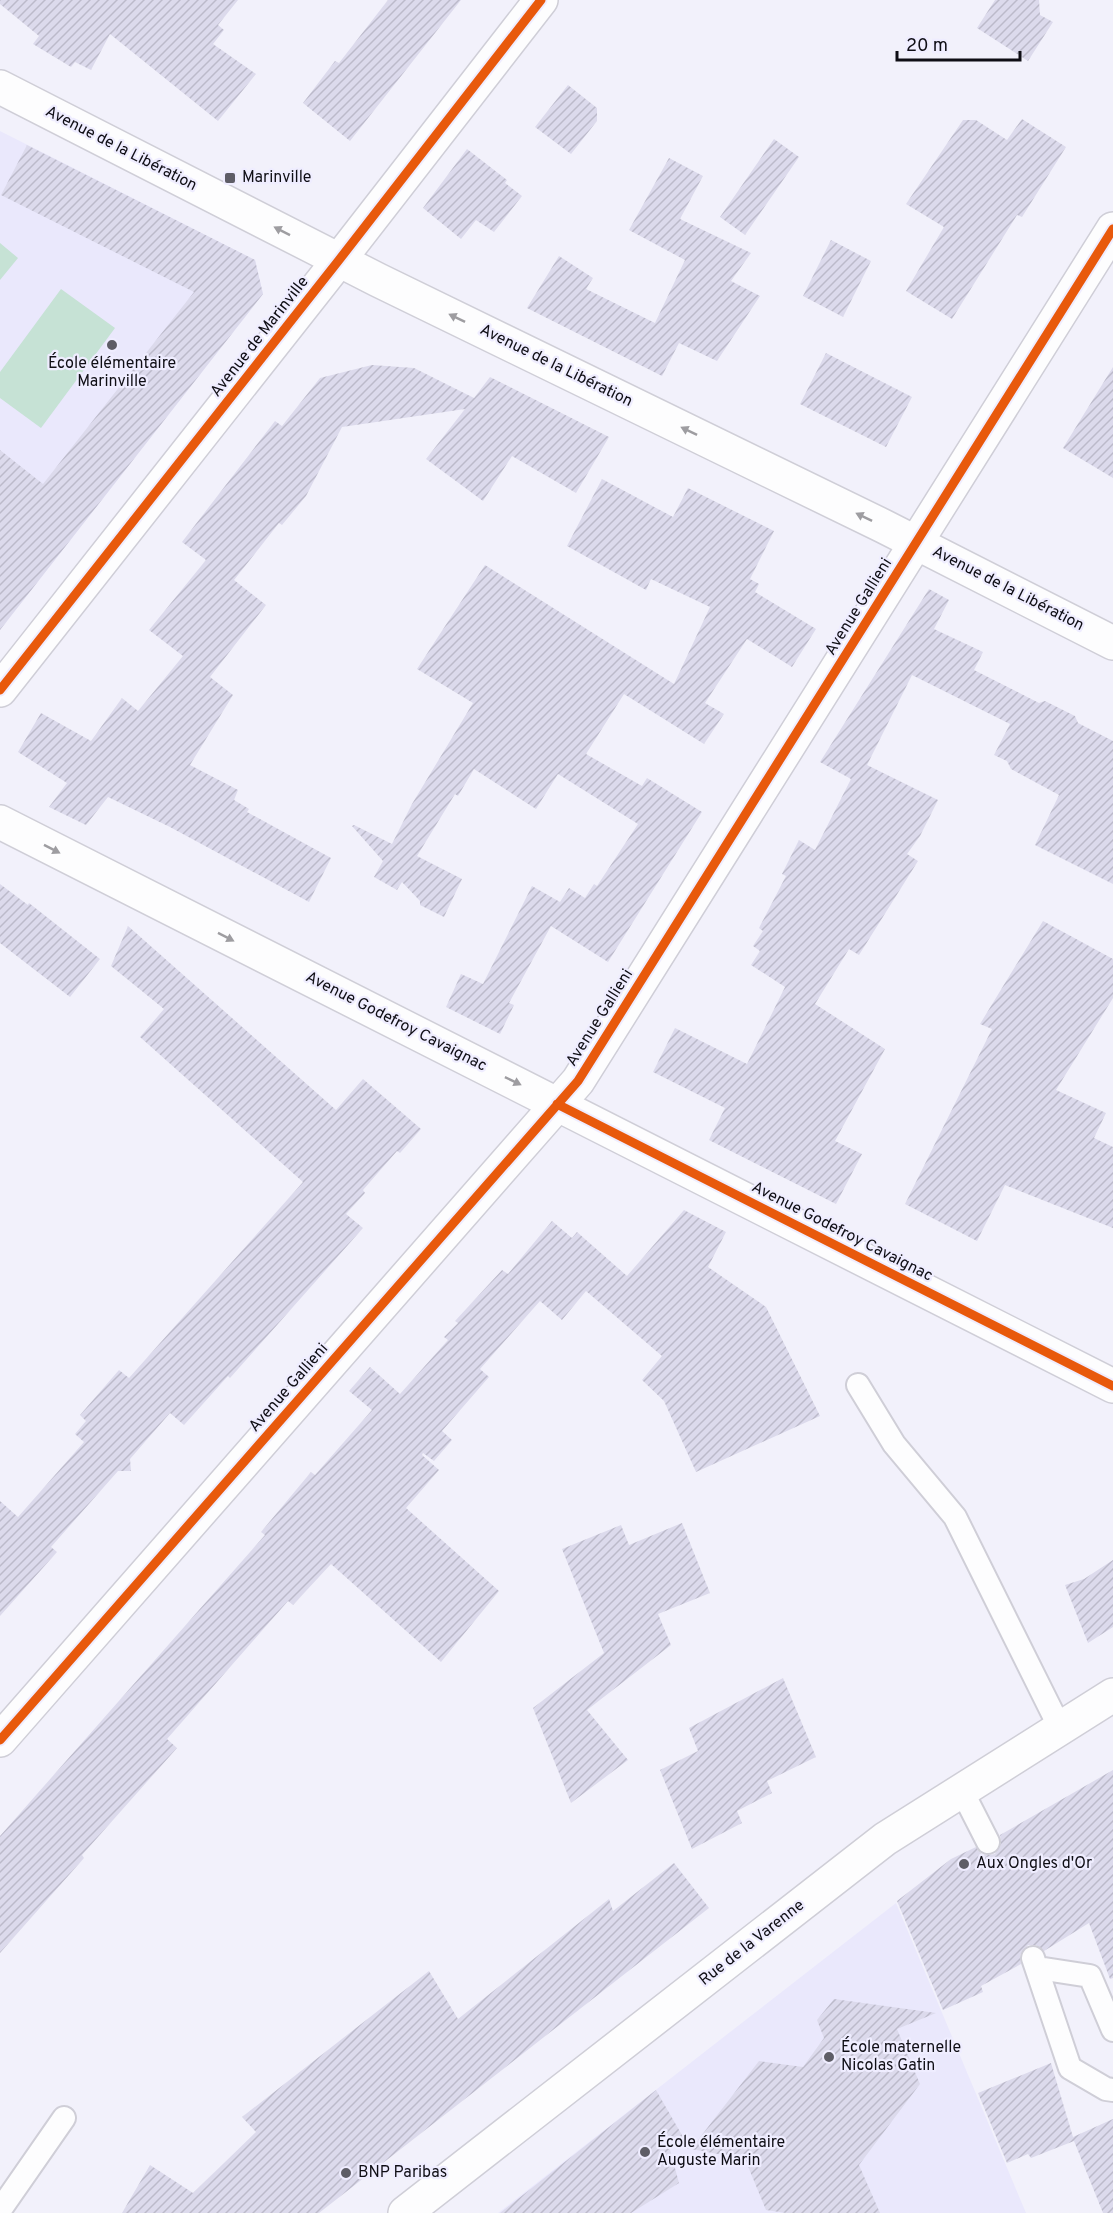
<svg xmlns="http://www.w3.org/2000/svg" width="1113" height="2213" font-family="Overpass,sans-serif">
<style>
.built{fill:#eae8fc}
.garden{fill:#c6e2d5}
.building{fill:url(#building-hatch)}
.lines{fill:none;stroke-linecap:round;stroke-linejoin:round}
.service-casing{stroke:#cfced7;stroke-width:26}
.minor-casing{stroke:#cfced7;stroke-width:36}
.tertiary-casing{stroke:#cfced7;stroke-width:36}
.secondary-casing{stroke:#cfced7;stroke-width:36}
.service{stroke:#fdfdfe;stroke-width:22}
.minor{stroke:#fdfdfe;stroke-width:33}
.tertiary{stroke:#fdfdfe;stroke-width:33}
.secondary{stroke:#fdfdfe;stroke-width:33}
.cycleway-casing{stroke:#efedff;stroke-width:13}
.cycleway{stroke:#e8590c;stroke-width:9}
.oneway{fill:#9e9da1}
.poi-dot{fill:#5e5d66;stroke:#efedff;stroke-width:2}
.labels{text-anchor:middle;dominant-baseline:central;stroke-width:4.5;stroke-linejoin:round;paint-order:stroke}
.street-label{font-size:16px;fill:#0f0e15;stroke:#efedff}
.poi-label{font-size:16px;fill:#0f0e15;stroke:#efedff;text-anchor:start}
</style>
<defs>
<pattern id="building-hatch" width="6" height="6" patternUnits="userSpaceOnUse" patternTransform="scale(1.5)"><rect width="6" height="6" fill="#dcdaec"/><path d="M-1 1l2-2M0 6l6-6M5 7l2-2" fill="none" stroke="#bcbaca"/></pattern>
</defs>
<rect width="100%" height="100%" fill="#f2f1fb"/>
<!-- built -->
<path class="built" d="M0 131 255 260 263 294 0 630Z
M896 1903 1026 2213H498L716 2043Z"/>
<!-- garden -->
<path class="garden" d="M0 243 18 258 0 280Z
M61 289 115 328 41 428 0 398V372Z"/>
<!-- building -->
<path class="building" d="M0 0H238L218 25 224 30 213 44 256 74 218 121 110 34 91 70 75 62 71 67 33 44 39 36 0 4Z
M388 0H461L350 141 303 103 335 61 339 63Z
M995 0H1039L1040 15 1053 22 1028 61 977 28Z
M568 85 597 108V121L571 154 535 127Z
M1022 119 1066 147 1022 217 1017 215 952 319 906 291 944 227 906 204 963 120H976L1007 140Z
M774 139 799 157 745 235 720 217Z
M27 145 255 260 263 294 0 630V450L43 484 194 292 1 195Z
M467 149 507 180 505 183 522 196 494 232 476 220 461 239 423 208Z
M669 158 703 176 680 219 751 253 731 281 760 296 717 361 679 343 662 376 527 308 559 256 593 278 586 289 655 323 685 260 629 230Z
M831 240 871 261 843 317 803 296Z
M826 353 912 397 886 447 800 404Z
M372 365 414 368 474 398 490 377 609 437 576 493 512 456 483 501 426 459 465 409 342 427 306 496 282 525 279 523 234 580 266 605 210 677 233 695 190 765 238 790 234 800 249 809 247 812 331 858 309 902 170 827 108 797 86 825 49 807 67 783 18 752 41 713 91 741 122 698 138 711 183 656 149 630 206 560 182 542 275 421 282 426 320 378Z
M1113 367V478L1063 448Z
M602 479 673 517 688 488 774 531 750 579 759 584 755 592 816 629 792 667 747 639 705 703 724 714 704 744 624 694 586 754 642 786 647 778 702 812 608 962 551 926 509 1003 514 1005 500 1034 446 1007 461 974 483 984 532 886 560 902 569 888 585 898 594 884 597 886 638 824 558 774 536 809 474 769 458 796 455 794 417 856 462 879 444 917 420 905V901L402 882 397 890 374 877 383 861 352 826 354 825 392 844 412 804 473 703 417 669 485 565 674 684 710 607 651 579 646 590 567 546Z
M929 589 949 600 934 629 983 652 974 670 1039 703 1045 701 1075 716 1078 723 1113 741V884L1035 845 1059 795 1011 769 1007 761 994 755 1010 724 912 675 867 765 938 800 920 836 907 854 918 861 859 955 849 949 815 1004 885 1049 835 1141 862 1154 836 1204 709 1140 725 1108 653 1072 675 1028 747 1064 785 987 751 965 760 951 753 946 763 931 759 928 786 876 782 874 799 840 815 850 851 779 820 762Z
M0 884 28 905 29 903 100 959 70 997 0 943Z
M1043 921 1113 959V998L1056 1090 1106 1113 1094 1138 1113 1147V1228L1005 1185 977 1241 905 1204 992 1029 980 1024Z
M128 926 336 1110 363 1079 421 1129 400 1153 397 1151 363 1190 365 1193 346 1214 363 1228 230 1378 228 1376 184 1425 170 1413 130 1459 131 1471H118L51 1547 57 1552 0 1616V1501L18 1517 84 1442 75 1434 86 1421 80 1415 119 1370 129 1378 303 1182 140 1037 164 1009 111 966Z
M684 1210 726 1232 708 1267 766 1307 820 1416 696 1472 664 1401 642 1380 662 1356 586 1291 562 1320 540 1301 480 1369 489 1377 442 1431 452 1440 434 1461 423 1453 422 1455 439 1470 406 1508 499 1591 441 1662 331 1564 293 1605 288 1601 167 1739 177 1748 82 1855 84 1858 0 1953V1836L265 1535 261 1532 311 1472 315 1475 372 1410 349 1391 370 1367 400 1394 448 1340 444 1337 458 1323 455 1321 502 1270 508 1274 552 1221 572 1238 577 1232 627 1276Z
M682 1523 710 1593 658 1614 671 1645 587 1710 628 1760 571 1803 533 1708 604 1653 562 1549 621 1525 629 1545Z
M1113 1560V1627L1088 1643 1065 1585 1084 1579Z
M783 1678 816 1757 767 1781 772 1793 737 1811 742 1823 692 1849 660 1770 698 1751 689 1728Z
M1113 1770V1978L1110 1979 1089 1923 1044 1951 1036 1945H1028L1020 1955 1021 1964 981 1986 983 1992 943 2010 897 1901 951 1859 976 1847 981 1854 988 1855 995 1854 1001 1843 1000 1835Z
M674 1863 709 1908 319 2213H122L150 2165 193 2193 256 2132 242 2117 429 1971 458 2019 609 1899 613 1911Z
M834 1999 936 2013 897 2029 920 2084 859 2165 880 2213H786L766 2210 745 2159 691 2149 759 2061 803 2067 824 2038 817 2020Z
M1051 2063 1073 2137 1113 2119V2213H1103L1074 2141 1031 2158 1028 2154 1007 2163 978 2093Z
M656 2090 690 2149 669 2146 679 2183 631 2213H500Z"/>
<g class="lines">
<!-- service casing -->
<g class="service-casing">
<path id="service" d="M858 1385 894 1444 955 1517 1060 1728
M962 1791 988 1842
M1033 1958 1070 2068 1106 2089 1113 2090
M1038 1968 1090 1976 1113 2030
M0 2210 64 2118"/>
</g>
<!-- minor casing -->
<g class="minor-casing">
<path id="minor" d="M0 1740 578 1081 1113 229"/>
</g>
<!-- tertiary casing -->
<g class="tertiary-casing">
<path id="tertiary" d="M0 690 339 260 541 0"/>
</g>
<!-- secondary casing -->
<g class="secondary-casing">
<path id="secondary" d="M0 87 378 280 883 526 1113 643
M0 822 1113 1386
M405 2213 885 1839 1113 1695"/>
</g>
<!-- service -->
<use href="#service" class="service"/>
<!-- minor -->
<use href="#minor" class="minor"/>
<!-- tertiary -->
<use href="#tertiary" class="tertiary"/>
<!-- secondary -->
<use href="#secondary" class="secondary"/>
<!-- cycleway casing -->
<g class="cycleway-casing">
<path id="cycleway" d="M0 690 339 260 541 0
M557 1104 1113 1386
M0 1740 578 1081 1113 229"/>
</g>
<!-- cycleway -->
<use href="#cycleway" class="cycleway"/>
</g>
<!-- one-way arrows -->
<defs><path id="oneway-solid" d="M-6-.8H1V-3.2L6.5 0L1 3.2V.8H-6Z" transform="scale(1.5)"/></defs>
<g class="oneway">
<use href="#oneway-solid" transform="translate(282 231) rotate(-153)"/>
<use href="#oneway-solid" transform="translate(457 318) rotate(-154)"/>
<use href="#oneway-solid" transform="translate(689 431) rotate(-154)"/>
<use href="#oneway-solid" transform="translate(864 517) rotate(-154)"/>
<use href="#oneway-solid" transform="translate(52 849) rotate(27)"/>
<use href="#oneway-solid" transform="translate(226 937) rotate(27)"/>
<use href="#oneway-solid" transform="translate(513 1081) rotate(26)"/>
</g>
<!-- markers -->
<g class="poi-dot">
<rect x="224" y="172" width="12" height="12" rx="3"/>
<circle cx="112" cy="345" r="6"/>
<circle cx="964" cy="1864" r="6"/>
<circle cx="829" cy="2057" r="6"/>
<circle cx="645" cy="2152" r="6"/>
<circle cx="346" cy="2173" r="6"/>
</g>
<g class="labels">
<!-- street labels -->
<g class="street-label">
<text transform="translate(121 149) rotate(27)">Avenue de la Libération</text>
<text transform="translate(260 337) rotate(-52)">Avenue de Marinville</text>
<text transform="translate(556 366) rotate(26)">Avenue de la Libération</text>
<text transform="translate(1008 589) rotate(27)">Avenue de la Libération</text>
<text transform="translate(859 607) rotate(-58)">Avenue Gallieni</text>
<text transform="translate(600 1018) rotate(-58)">Avenue Gallieni</text>
<text transform="translate(396 1022) rotate(27)">Avenue Godefroy Cavaignac</text>
<text transform="translate(842 1232) rotate(27)">Avenue Godefroy Cavaignac</text>
<text transform="translate(289 1388) rotate(-49)">Avenue Gallieni</text>
<text transform="translate(752 1943) rotate(-38)">Rue de la Varenne</text>
</g>
<!-- poi labels -->
<g class="poi-label">
<text x="242" y="178">Marinville</text>
<text x="112" y="364" text-anchor="middle">École élémentaire<tspan x="112" dy="18">Marinville</tspan></text>
<text x="976" y="1864">Aux Ongles d'Or</text>
<text x="841" y="2048">École maternelle<tspan x="841" dy="18">Nicolas Gatin</tspan></text>
<text x="657" y="2143">École élémentaire<tspan x="657" dy="18">Auguste Marin</tspan></text>
<text x="358" y="2173">BNP Paribas</text>
</g>
</g>
<!-- scale -->
<path d="M897 51v9h123v-9" fill="none" stroke="#0f0e15" stroke-width="3"/>
<text x="906" y="51" font-size="18" fill="#0f0e15" stroke="#efedff" stroke-width="4.5" paint-order="stroke">20 m</text>
</svg>
